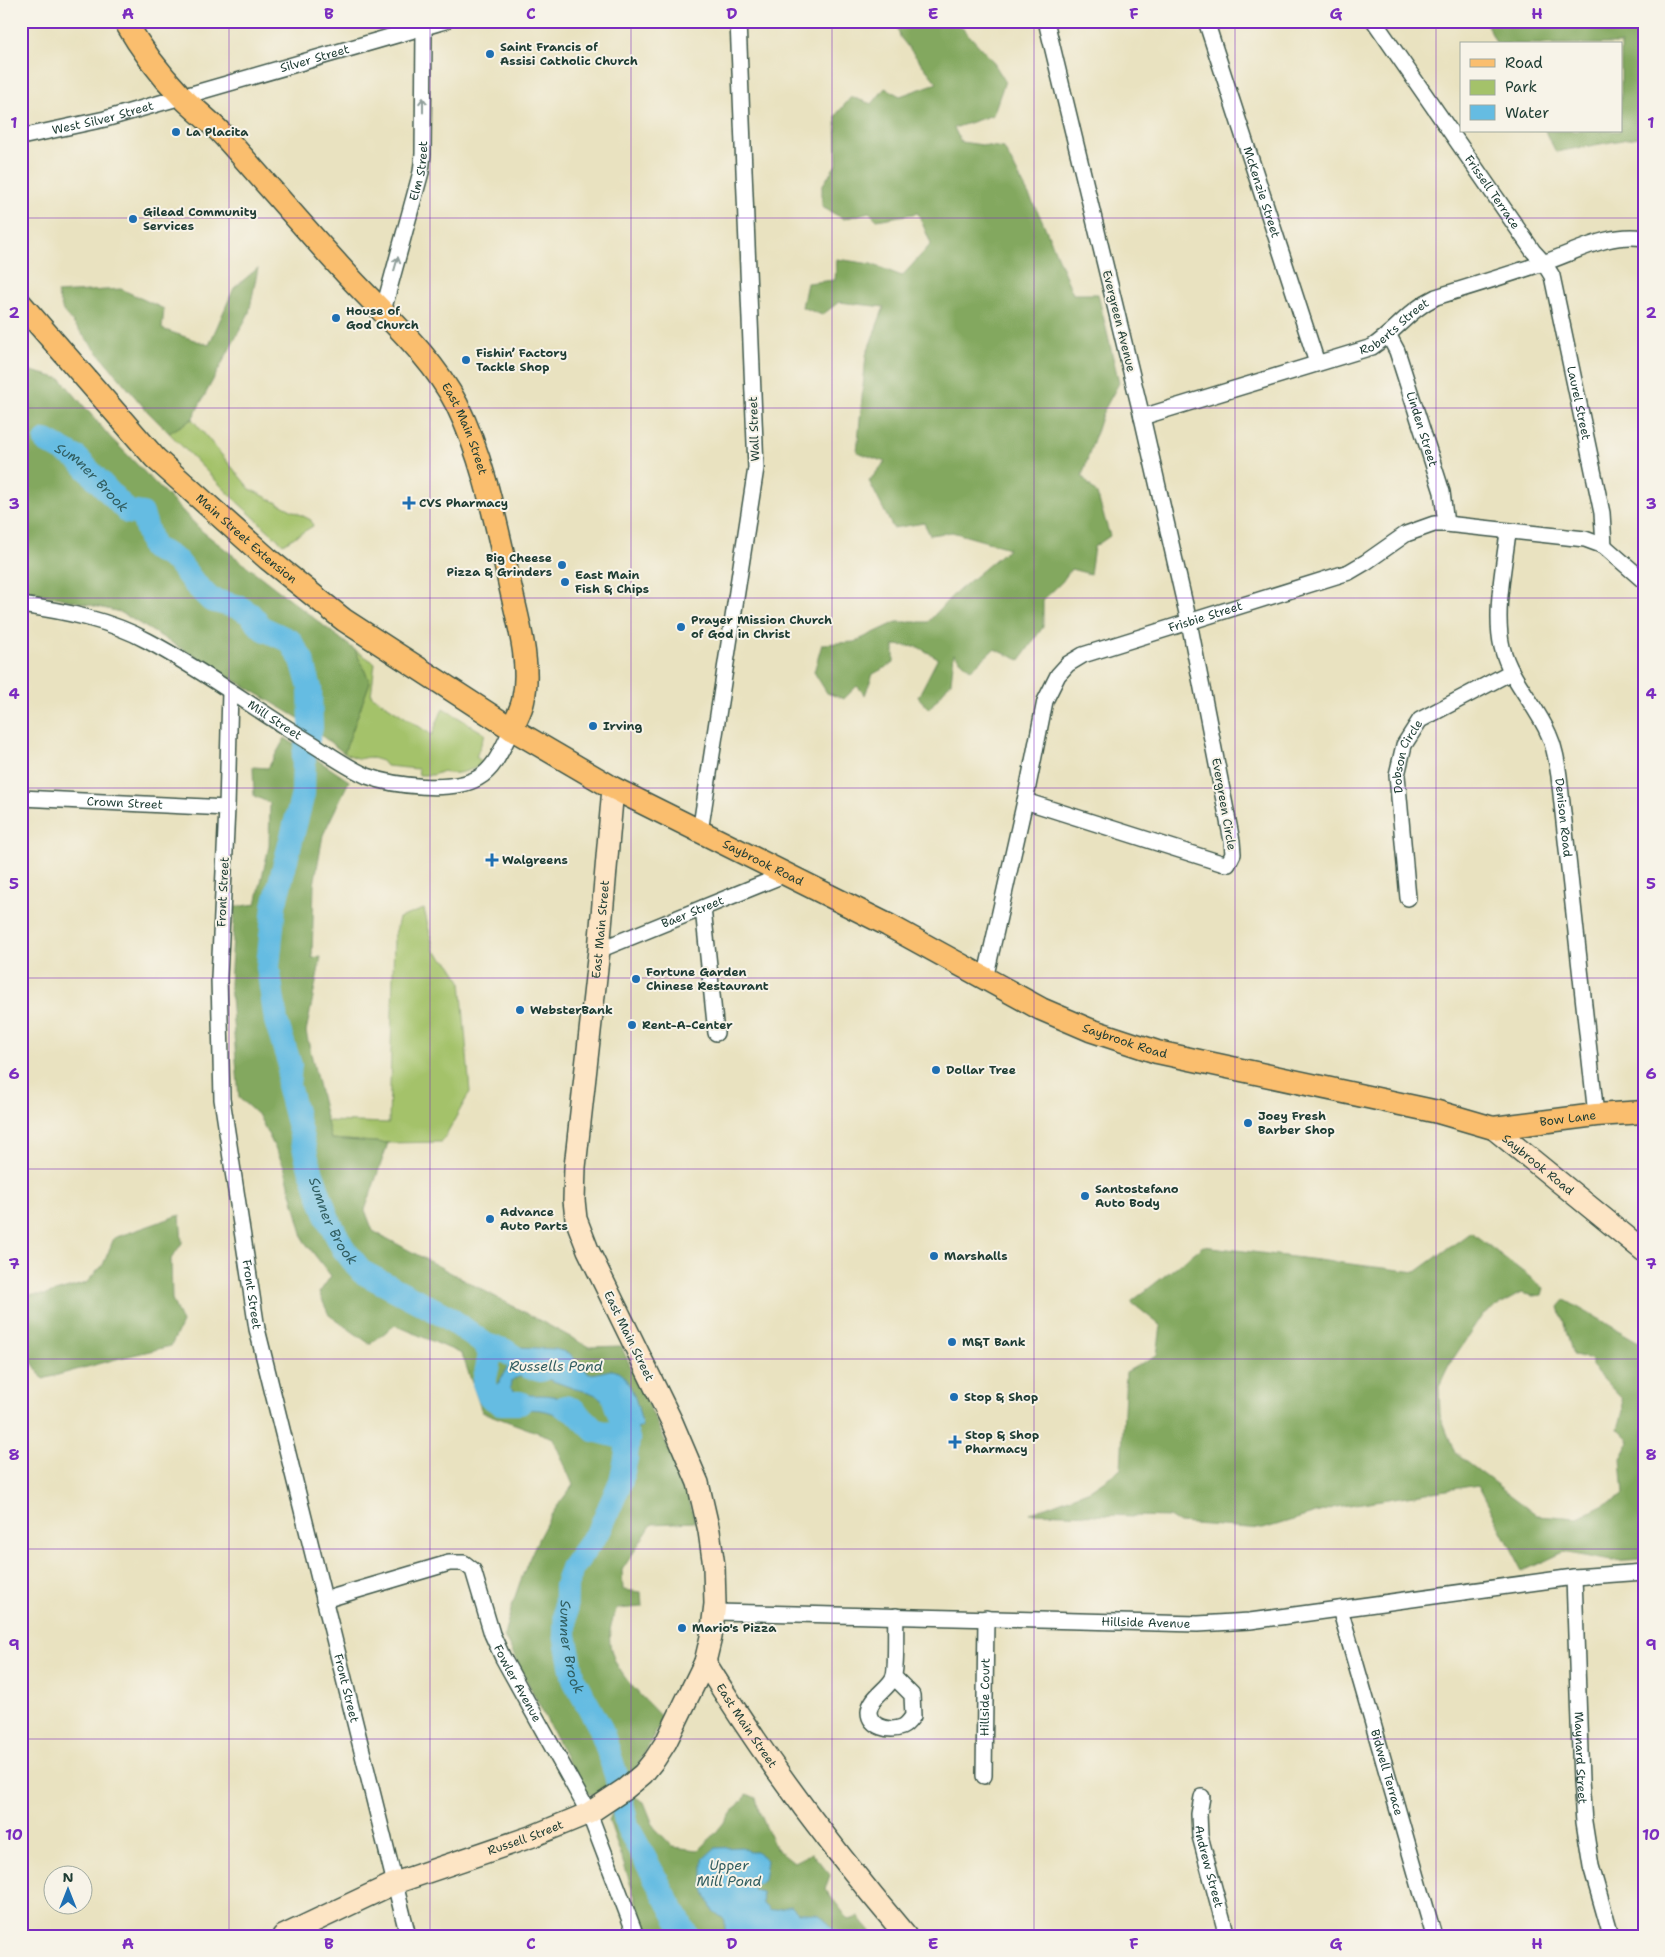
<svg xmlns="http://www.w3.org/2000/svg" width="1665" height="1957" font-family="'Shantell Sans',sans-serif">
<style>
.green{fill:#a4c26a;stroke:#62804f}
.forest{fill:#83a85e;stroke:#517249}
.water{fill:#65bce2;stroke:#427c8b}
.lines{fill:none;stroke-linecap:round;stroke-linejoin:round}
.river{stroke:#65bce2;stroke-width:24}
.minor-casing{stroke:#3d5649;stroke-width:18}
.secondary-casing{stroke:#3d5649;stroke-width:24}
.primary-casing{stroke:#3d5649;stroke-width:25}
.minor{stroke:#fff;stroke-width:15}
.secondary{stroke:#fde5c5;stroke-width:21}
.primary{stroke:#fabe6e;stroke-width:22}
.oneway{stroke:#8f9e9a}
.grid{fill:none;stroke:#7b2cbf;stroke-width:1;stroke-opacity:0.55}
.poi-dot{fill:#1f6fb2;stroke:#f7f3e8;stroke-width:2}
.labels{text-anchor:middle;dominant-baseline:central;stroke-width:4;stroke-linejoin:round;paint-order:stroke}
.poi-label{font-size:12px;font-weight:bold;fill:#1f3d34;stroke:#f7f3e8;text-anchor:start}
.street-label{font-size:12px;fill:#1f3d34;stroke:#f7f3e8}
.water-label{font-size:14px;font-style:italic;fill:#305d60;stroke:#f7f3e8}
.neatline{fill:none;stroke:#7b2cbf;stroke-width:2}
.grid-label{font-size:16px;text-anchor:middle;font-weight:bold;fill:#7b2cbf}
</style>
<rect width="100%" height="100%" fill="#f7f3e8"/>
<filter id="ink" filterUnits="userSpaceOnUse"><feTurbulence type="fractalNoise" baseFrequency=".02" numOctaves="2"/><feDisplacementMap in="SourceGraphic" scale="10" xChannelSelector="R" yChannelSelector="G"/><feConvolveMatrix kernelMatrix="1 2 1 2 8 2 1 2 1" color-interpolation-filters="sRGB"/></filter>
<filter id="wash" filterUnits="userSpaceOnUse"><feTurbulence type="fractalNoise" baseFrequency=".0096" numOctaves="4" result="noise"/><feDisplacementMap in="SourceGraphic" scale="20" xChannelSelector="R" yChannelSelector="G"/><feGaussianBlur stdDeviation="1.12" result="paint"/><feColorMatrix in="noise" values="0 0 0 0 0 0 0 0 0 0 0 0 0 0 0 0 0 1.4 0 .05"/><feComposite in="paint" operator="in"/></filter>
<g filter="url(#wash)">
<rect width="100%" height="100%" fill="#e9e2c0"/>
<!-- green -->
<path class="green" d="M192 419 250 489 311 520 313 526 283 544 234 499 169 433Z
M355 650 375 663 371 695 432 735 443 708 485 734 476 757 483 762 481 766C469 770 455 777 443 771L433 775H419L418 769 386 766 382 761 369 757 359 759 344 753 370 682Z
M424 909 434 951 450 964 461 981 470 1092 442 1142 388 1143 331 1139 326 1121 389 1123 394 938 399 918Z"/>
<!-- forest -->
<path class="forest" d="M895 21H956L992 60 1005 81 993 115 954 128 961 142 1004 148 1042 220 1073 294H1098L1119 383 1102 414 1082 476 1097 494 1110 536 1094 547 1090 574 1071 569 1062 582 1043 600V627L1020 660 994 649 971 670 954 654 951 682 929 709 918 697 938 658 918 647 894 645V663L873 674 865 695 857 686 844 699 827 693 814 672 822 644 854 642 897 622H928L952 596 1009 548 952 532 930 535 924 523 893 528 869 481 885 462 857 452 866 355 884 307 839 302 822 315 802 307 807 283 835 280 837 259 871 264 902 276 931 244 918 213 877 220 869 212 844 219 822 207V186L837 163 836 115 851 97 872 104 885 88 900 96 937 83 900 37Z
M1485 21H1644V136L1556 152 1545 131H1621V44H1497Z
M258 268 249 313 192 419 169 433 146 410 63 311 57 293 121 289 164 309 162 329 209 345 234 288Z
M24 369 61 379 110 437 203 532 355 650 370 682 344 753 300 719 120 612 21 589V389Z
M285 738 349 781 323 835 314 885 312 958 321 957 306 1032 331 1139 388 1143 365 1210 373 1231 589 1347 621 1346 684 1481 695 1522 652 1524 622 1570 623 1590 641 1592 642 1607 617 1609C593 1657 633 1686 663 1719L636 1769 595 1797 582 1789 504 1636C513 1598 527 1559 546 1524 553 1510 564 1498 573 1485L553 1438 482 1412 462 1354 395 1325 370 1344 329 1315 319 1293 331 1276 304 1241 284 1166 259 1116 239 1098 230 984 235 907 256 904 269 846 270 803 254 796 253 767 268 768Z
M180 1215 182 1243 171 1259 172 1299 182 1323 171 1346 120 1358 43 1379 21 1345V1311L29 1295H45L86 1283 103 1265 114 1238Z
M1471 1232 1544 1288 1542 1295 1533 1296 1521 1293 1483 1314 1449 1365 1439 1386 1440 1415 1455 1453 1537 1515 1578 1518 1624 1495 1621 1459 1630 1441 1618 1429 1623 1411 1622 1399 1592 1367V1359L1573 1355 1559 1307 1565 1300 1644 1345V1559L1611 1561 1564 1552 1523 1571 1478 1485 1336 1507 1263 1529 1179 1523 1169 1517 1030 1513 1090 1490 1121 1469 1126 1372 1157 1355 1161 1326 1131 1302 1203 1246 1416 1272Z
M630 1794 644 1802 654 1827 673 1847 698 1850 713 1836 747 1794 756 1798 759 1811 775 1847 794 1862 812 1853 830 1875 825 1889 849 1920 859 1917 875 1936H648L609 1820 613 1811Z"/>
<!-- water -->
<path class="water" d="M518 1347 555 1349 569 1353 589 1374C596 1374 608 1370 612 1370 631 1372 640 1412 642 1427L629 1431C625 1430 618 1428 615 1424 610 1418 612 1406 600 1398 593 1392 584 1391 575 1389 557 1383 527 1368 511 1381L510 1388C520 1400 542 1392 556 1397 569 1402 579 1410 589 1419L591 1422 589 1427 583 1429C570 1422 556 1412 541 1410 522 1408 505 1411 488 1403Z
M742 1847 750 1851H756L767 1860 764 1880 759 1883 753 1884 754 1890 762 1892 763 1904 770 1911 791 1906 798 1913C828 1912 821 1919 841 1936H729L725 1930V1920L712 1910 703 1886V1859L715 1848Z"/>
<g class="lines">
<!-- river -->
<g class="river">
<path id="s1" d="M46 441 77 458 128 512 142 514 153 548 164 553 178 562 194 583 211 600 239 607 250 614 262 628 290 641 302 660 310 688 311 728 304 754 303 794 274 906 268 967 276 1021 290 1065 288 1085 308 1162 328 1219 343 1248 362 1272 446 1316 486 1345 504 1350 529 1367 541 1370"/>
<path d="M486 1345 490 1355 484 1383 489 1396 500 1403H520"/>
<path id="s2" d="M614 1399 628 1439 626 1458 621 1481 600 1529 572 1568 566 1586 565 1635 574 1680 601 1729 616 1775 627 1826 687 1936"/>
<path d="M565 1407 574 1410 594 1430 628 1439"/>
</g>
</g>
</g>
<g filter="url(#ink)">
<g class="lines">
<!-- minor casing -->
<g class="minor-casing">
<g id="minor">
<path id="s3" d="M1206 21 1317 363"/>
<path id="s4" d="M1374 21 1533 251 1544 263 1552 276 1602 513 1604 546"/>
<path id="s5" d="M21 137 105 119 445 21"/>
<path id="s6" d="M383 311 421 172 423 154 424 27"/>
<path id="s7" d="M1389 336 1397 351 1442 492 1446 524"/>
<path id="s8" d="M1142 417 1372 347C1396 331 1410 309 1436 297 1472 286 1508 275 1543 263 1576 252 1609 232 1644 238"/>
<path id="s9" d="M1508 532C1504 567 1494 613 1502 647 1510 680 1536 704 1549 735 1555 748 1557 762 1559 776L1596 1115"/>
<path id="s10" d="M21 605C64 611 110 620 148 641 205 671 256 710 311 743 329 754 348 768 367 776 394 786 452 793 478 778 496 768 503 746 512 729"/>
<path id="s11" d="M230 691 227 808 219 978 222 1099 257 1329 408 1936"/>
<path id="s12" d="M21 798 227 808"/>
<path d="M1025 801 1221 863 1228 864 1233 854 1232 841 1189 622 1142 417 1046 21"/>
<path d="M700 832 756 468 738 21"/>
<path id="s13" d="M1408 898 1397 775 1404 745 1420 720 1511 672"/>
<path d="M703 908 716 1033"/>
<path id="s14" d="M599 950 786 874"/>
<path id="s15" d="M985 979 1025 801 1045 701 1058 675 1068 664 1083 655 1349 572 1366 562 1406 534 1434 524H1446L1585 539 1604 546 1644 581"/>
<path id="s16" d="M1574 1577 1581 1781 1584 1822 1591 1866 1611 1936"/>
<path id="s17" d="M324 1600 449 1563H464L473 1570 492 1634 503 1658 589 1813 636 1936"/>
<path id="s18" d="M1340 1609 1434 1936"/>
<path id="s19" d="M716 1612 1198 1624 1250 1621 1574 1577 1644 1572"/>
<path d="M894 1677 912 1695 913 1716C910 1720 907 1725 902 1727 890 1732 869 1727 869 1712 870 1697 887 1690 893 1678 897 1671 895 1628 896 1616"/>
<path id="s20" d="M984 1776 986 1618"/>
<path id="s21" d="M1202 1797 1199 1814 1200 1836 1227 1936"/>
</g>
</g>
<!-- secondary casing -->
<g class="secondary-casing">
<g id="secondary">
<path id="s22" d="M1493 1128 1644 1251"/>
<path id="s23" d="M705 1662C764 1758 833 1850 906 1936"/>
<path id="s24" d="M283 1936 395 1883 533 1836 589 1813 625 1789 643 1774 655 1759 666 1742 705 1662 711 1637 715 1604 714 1566 709 1531 698 1483 672 1422 588 1250 576 1219 574 1200 575 1167 599 950 613 788"/>
</g>
</g>
<!-- primary casing -->
<g class="primary-casing">
<g id="primary">
<path id="s25" d="M125 21C141 49 159 73 181 96 195 110 211 122 224 136 268 185 310 235 354 282 390 320 433 358 457 405 483 458 495 519 508 576 516 615 532 661 523 701 521 711 515 720 512 729"/>
<path id="s26" d="M21 304 155 458 268 559 344 620 512 729 613 788 888 925 1041 1009 1090 1030 1157 1052 1438 1112 1493 1128 1596 1115 1644 1112"/>
</g>
</g>
<!-- minor -->
<use href="#minor" class="minor"/>
<!-- secondary -->
<use href="#secondary" class="secondary"/>
<!-- primary -->
<use href="#primary" class="primary"/>
</g>
<!-- one-way arrows -->
<defs><path id="oneway-shaft" d="M-6 0H5M1.5-3L5.5 0L1.5 3" fill="none" stroke-width="1.6" stroke-linecap="round" stroke-linejoin="round" transform="scale(1.25)"/></defs>
<g class="oneway">
<use href="#oneway-shaft" transform="translate(423 105) rotate(-90)"/>
<use href="#oneway-shaft" transform="translate(396 264) rotate(-74)"/>
</g>
</g>
<!-- grid -->
<path class="grid" d="M229 21V1936M430 21V1936M631 21V1936M832 21V1936M1034 21V1936M1235 21V1936M1436 21V1936M21 218H1644M21 408H1644M21 598H1644M21 788H1644M21 978H1644M21 1169H1644M21 1359H1644M21 1549H1644M21 1739H1644"/>
<!-- markers -->
<g class="poi-dot">
<circle cx="490" cy="54" r="5"/>
<circle cx="176" cy="132" r="5"/>
<circle cx="133" cy="219" r="5"/>
<circle cx="336" cy="318" r="5"/>
<circle cx="466" cy="360" r="5"/>
<path d="M406.5 495.5h5v5h5v5h-5v5h-5v-5h-5v-5h5z"/>
<circle cx="562" cy="565" r="5"/>
<circle cx="565" cy="582" r="5"/>
<circle cx="681" cy="627" r="5"/>
<circle cx="593" cy="726" r="5"/>
<path d="M489.5 852.5h5v5h5v5h-5v5h-5v-5h-5v-5h5z"/>
<circle cx="636" cy="979" r="5"/>
<circle cx="520" cy="1010" r="5"/>
<circle cx="632" cy="1025" r="5"/>
<circle cx="936" cy="1070" r="5"/>
<circle cx="1248" cy="1123" r="5"/>
<circle cx="1085" cy="1196" r="5"/>
<circle cx="490" cy="1219" r="5"/>
<circle cx="934" cy="1256" r="5"/>
<circle cx="952" cy="1342" r="5"/>
<circle cx="954" cy="1397" r="5"/>
<path d="M952.5 1434.5h5v5h5v5h-5v5h-5v-5h-5v-5h5z"/>
<circle cx="682" cy="1628" r="5"/>
</g>
<g class="labels">
<!-- poi labels -->
<g class="poi-label">
<text x="500" y="47">Saint Francis of<tspan x="500" dy="14">Assisi Catholic Church</tspan></text>
<text x="186" y="132">La Placita</text>
<text x="143" y="212">Gilead Community<tspan x="143" dy="14">Services</tspan></text>
<text x="346" y="311">House of<tspan x="346" dy="14">God Church</tspan></text>
<text x="476" y="353">Fishin’ Factory<tspan x="476" dy="14">Tackle Shop</tspan></text>
<text x="419" y="503">CVS Pharmacy</text>
<text x="552" y="558" text-anchor="end">Big Cheese<tspan x="552" dy="14">Pizza &amp; Grinders</tspan></text>
<text x="575" y="575">East Main<tspan x="575" dy="14">Fish &amp; Chips</tspan></text>
<text x="691" y="620">Prayer Mission Church<tspan x="691" dy="14">of God in Christ</tspan></text>
<text x="603" y="726">Irving</text>
<text x="502" y="860">Walgreens</text>
<text x="646" y="972">Fortune Garden<tspan x="646" dy="14">Chinese Restaurant</tspan></text>
<text x="530" y="1010">WebsterBank</text>
<text x="642" y="1025">Rent-A-Center</text>
<text x="946" y="1070">Dollar Tree</text>
<text x="1258" y="1116">Joey Fresh<tspan x="1258" dy="14">Barber Shop</tspan></text>
<text x="1095" y="1189">Santostefano<tspan x="1095" dy="14">Auto Body</tspan></text>
<text x="500" y="1212">Advance<tspan x="500" dy="14">Auto Parts</tspan></text>
<text x="944" y="1256">Marshalls</text>
<text x="962" y="1342">M&amp;T Bank</text>
<text x="964" y="1397">Stop &amp; Shop</text>
<text x="965" y="1435">Stop &amp; Shop<tspan x="965" dy="14">Pharmacy</tspan></text>
<text x="692" y="1628">Mario's Pizza</text>
</g>
<!-- street labels -->
<g class="street-label">
<text stroke="none"><textPath href="#s5" startOffset="304">Silver Street</textPath></text>
<text stroke="none"><textPath href="#s5" startOffset="84">West Silver Street</textPath></text>
<text stroke="none"><textPath href="#s6" startOffset="145">Elm Street</textPath></text>
<text stroke="none"><textPath href="#s3" startOffset="180">McKenzie Street</textPath></text>
<text stroke="none"><textPath href="#s4" startOffset="208">Frissell Terrace</textPath></text>
<text transform="translate(1119 321) rotate(76)">Evergreen Avenue</text>
<text stroke="none"><textPath href="#s8" startOffset="270">Roberts Street</textPath></text>
<text stroke="none"><textPath href="#s4" startOffset="441">Laurel Street</textPath></text>
<text transform="translate(754 429) rotate(-92)">Wall Street</text>
<text stroke="none"><textPath href="#s7" startOffset="99">Linden Street</textPath></text>
<text stroke="none"><textPath href="#s25" startOffset="534">East Main Street</textPath></text>
<text stroke="none"><textPath href="#s26" startOffset="326">Main Street Extension</textPath></text>
<text stroke="none"><textPath href="#s15" startOffset="474">Frisbie Street</textPath></text>
<text stroke="none"><textPath href="#s10" startOffset="282">Mill Street</textPath></text>
<text stroke="none"><textPath href="#s13" startOffset="144">Dobson Circle</textPath></text>
<text stroke="none"><textPath href="#s12" startOffset="104">Crown Street</textPath></text>
<text transform="translate(1224 804) rotate(80)">Evergreen Circle</text>
<text stroke="none"><textPath href="#s9" startOffset="300">Denison Road</textPath></text>
<text stroke="none"><textPath href="#s26" startOffset="938">Saybrook Road</textPath></text>
<text transform="translate(223 892) rotate(-87)">Front Street</text>
<text stroke="none"><textPath href="#s14" startOffset="101">Baer Street</textPath></text>
<text stroke="none"><textPath href="#s24" startOffset="1289">East Main Street</textPath></text>
<text stroke="none"><textPath href="#s26" startOffset="1342">Saybrook Road</textPath></text>
<text stroke="none"><textPath href="#s26" startOffset="1796">Bow Lane</textPath></text>
<text stroke="none"><textPath href="#s22" startOffset="58">Saybrook Road</textPath></text>
<text stroke="none"><textPath href="#s11" startOffset="606">Front Street</textPath></text>
<text transform="translate(629 1336) rotate(64)">East Main Street</text>
<text stroke="none"><textPath href="#s19" startOffset="430">Hillside Avenue</textPath></text>
<text stroke="none"><textPath href="#s17" startOffset="279">Fowler Avenue</textPath></text>
<text stroke="none"><textPath href="#s11" startOffset="1011">Front Street</textPath></text>
<text stroke="none"><textPath href="#s20" startOffset="79">Hillside Court</textPath></text>
<text stroke="none"><textPath href="#s23" startOffset="76">East Main Street</textPath></text>
<text stroke="none"><textPath href="#s16" startOffset="181">Maynard Street</textPath></text>
<text stroke="none"><textPath href="#s18" startOffset="170">Bidwell Terrace</textPath></text>
<text stroke="none"><textPath href="#s24" startOffset="262">Russell Street</textPath></text>
<text stroke="none"><textPath href="#s21" startOffset="71">Andrew Street</textPath></text>
</g>
<!-- water labels -->
<g class="water-label">
<text stroke="none"><textPath href="#s1" startOffset="59">Sumner Brook</textPath></text>
<text stroke="none"><textPath href="#s1" startOffset="930">Sumner Brook</textPath></text>
<text x="556" y="1366">Russells Pond</text>
<text stroke="none"><textPath href="#s2" startOffset="266">Sumner Brook</textPath></text>
<text x="729" y="1865">Upper<tspan x="729" dy="16">Mill Pond</tspan></text>
</g>
</g>
<!-- margin -->
<rect width="1665" height="1957" fill="none" stroke="#f7f3e8" stroke-width="55"/>
<!-- legend -->
<rect x="1460" y="42" width="162" height="90" fill="#f7f3e8" stroke="#a1aaa0"/>
<rect x="1470" y="59" width="25" height="8" fill="#fabe6e" stroke="#a1aaa0"/>
<text x="1505" y="68" font-size="15" fill="#1f3d34">Road</text>
<rect x="1470" y="80" width="25" height="15" fill="#a4c26a" stroke="#a1aaa0"/>
<text x="1505" y="92" font-size="15" fill="#1f3d34">Park</text>
<rect x="1470" y="105" width="25" height="15" fill="#65bce2" stroke="#a1aaa0"/>
<text x="1505" y="118" font-size="15" fill="#1f3d34">Water</text>
<!-- north arrow -->
<g transform="translate(68 1890)"><circle r="24" fill="#f7f3e8" stroke="#a1aaa0"/>
<path d="M0-4L9 19L0 12L-9 19Z" fill="#1f6fb2"/>
<text y="-8" font-size="14" font-weight="bold" text-anchor="middle" fill="#1f3d34">N</text>
</g>
<rect x="28" y="28" width="1610" height="1902" class="neatline"/>
<g class="grid-label">
<text x="128" y="19">A</text>
<text x="329" y="19">B</text>
<text x="531" y="19">C</text>
<text x="732" y="19">D</text>
<text x="933" y="19">E</text>
<text x="1134" y="19">F</text>
<text x="1336" y="19">G</text>
<text x="1537" y="19">H</text>
<text x="14" y="128">1</text>
<text x="1651" y="128">1</text>
<text x="14" y="318">2</text>
<text x="1651" y="318">2</text>
<text x="14" y="509">3</text>
<text x="1651" y="509">3</text>
<text x="14" y="699">4</text>
<text x="1651" y="699">4</text>
<text x="14" y="889">5</text>
<text x="1651" y="889">5</text>
<text x="14" y="1079">6</text>
<text x="1651" y="1079">6</text>
<text x="14" y="1269">7</text>
<text x="1651" y="1269">7</text>
<text x="14" y="1460">8</text>
<text x="1651" y="1460">8</text>
<text x="14" y="1650">9</text>
<text x="1651" y="1650">9</text>
<text x="14" y="1840">10</text>
<text x="1651" y="1840">10</text>
<text x="128" y="1949">A</text>
<text x="329" y="1949">B</text>
<text x="531" y="1949">C</text>
<text x="732" y="1949">D</text>
<text x="933" y="1949">E</text>
<text x="1134" y="1949">F</text>
<text x="1336" y="1949">G</text>
<text x="1537" y="1949">H</text>
</g>
</svg>
